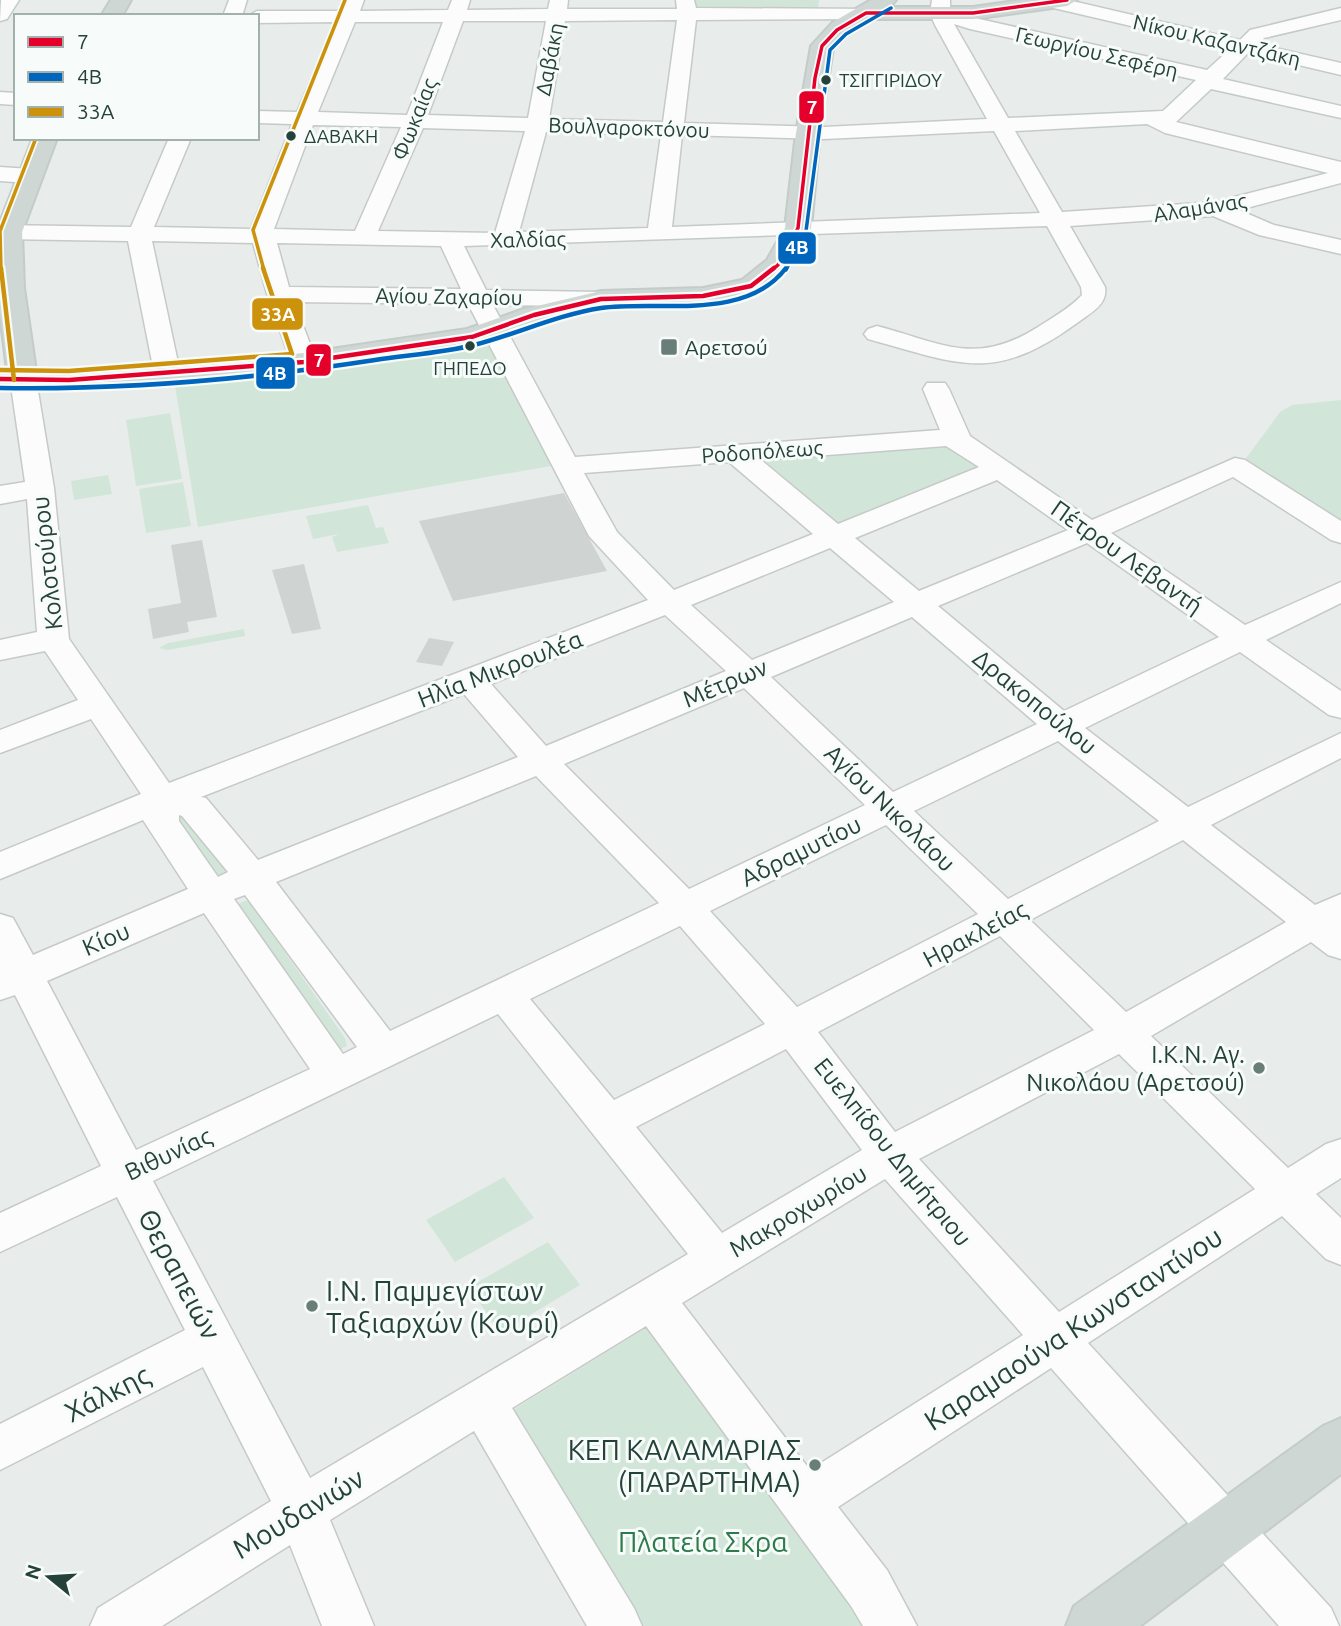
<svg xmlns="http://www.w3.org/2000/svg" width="1341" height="1626" font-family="Ubuntu,sans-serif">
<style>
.green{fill:#d1e6d8}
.building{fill:#cfd4d2}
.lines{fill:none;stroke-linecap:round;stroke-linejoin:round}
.minor-casing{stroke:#c5cac8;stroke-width:3}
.major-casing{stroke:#c3ccc9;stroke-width:4}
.minor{fill:#fcfcfc;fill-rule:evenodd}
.major{fill:#cfd7d5;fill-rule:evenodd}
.bus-1-far1-casing{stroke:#f7fbf9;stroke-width:7}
.bus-1-casing{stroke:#f7fbf9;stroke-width:9}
.bus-2-far1-casing{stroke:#f7fbf9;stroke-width:7}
.bus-2-casing{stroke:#f7fbf9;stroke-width:9}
.bus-3-far1-casing{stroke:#f7fbf9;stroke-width:7}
.bus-3-casing{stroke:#f7fbf9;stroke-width:9}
.bus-1-far1{stroke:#e4002b;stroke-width:3.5}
.bus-1{stroke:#e4002b;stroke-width:4.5}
.bus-2-far1{stroke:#0065bd;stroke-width:3.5}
.bus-2{stroke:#0065bd;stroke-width:4.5}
.bus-3-far1{stroke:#cd920c;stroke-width:3.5}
.bus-3{stroke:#cd920c;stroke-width:4.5}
.bus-dot{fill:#24423a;stroke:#f7fbf9;stroke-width:2.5}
.poi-dot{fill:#697e78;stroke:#f7fbf9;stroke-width:2.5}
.labels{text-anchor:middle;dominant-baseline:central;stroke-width:6;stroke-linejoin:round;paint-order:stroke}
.far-bus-label{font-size:19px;fill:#24423a;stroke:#f7fbf9;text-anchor:start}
.far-street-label{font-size:21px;fill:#24423a;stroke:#f7fbf9}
.far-poi-label{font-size:21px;fill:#24423a;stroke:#f7fbf9;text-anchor:start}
.street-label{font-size:24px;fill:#24423a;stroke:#f7fbf9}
.poi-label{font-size:24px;fill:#24423a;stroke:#f7fbf9;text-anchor:end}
.near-street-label{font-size:28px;fill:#24423a;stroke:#f7fbf9}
.near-poi-label{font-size:28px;fill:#24423a;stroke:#f7fbf9;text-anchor:start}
.near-park-label{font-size:28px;fill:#2d7a4b;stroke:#f7fbf9}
.line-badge{stroke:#f7fbf9;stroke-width:2.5}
.badge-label{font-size:19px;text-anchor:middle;font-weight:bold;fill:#fff}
</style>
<rect width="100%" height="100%" fill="#e8edeb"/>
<!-- green -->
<path class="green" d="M694 0H819L818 9 695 10Z
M494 343 551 466 198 527 175 386Z
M1341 400V524L1244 461 1280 412 1292 405Z
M170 413 182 479 136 486 126 420Z
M945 441 988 465 836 525 751 455Z
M108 475 112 494 74 500 71 481Z
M183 482 191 526 146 533 139 489Z
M368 505 376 528 383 527 389 543 337 552 332 537 339 534 313 539 306 516Z
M244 629 245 636 168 650 159 648 168 643Z
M183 813 238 873 220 880 174 817Z
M244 901H249L345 1038 347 1046 335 1052 236 906Z
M504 1177 534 1218 455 1262 426 1220Z
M548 1242 580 1285 500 1333 469 1287Z
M657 1321 728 1421 862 1626H628L503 1416Z"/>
<!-- building -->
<path class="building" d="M564 493 607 571 453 601 419 521Z
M202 540 217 617 187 622 189 632 153 639 148 609 181 603 171 545Z
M304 564 321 629 292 634 272 570Z
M429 638 454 642 442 666 416 662Z"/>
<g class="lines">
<!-- minor casing -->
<g class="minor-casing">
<path id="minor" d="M19 0 7 19 0 21 1 0Z
M229 0H247L242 16H223Z
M346 0H364L360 11 448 10 452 0H470L467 10 548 9 550 0H568L567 9H677L676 0H694L696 8 873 9 876 13 866 19 696 20 684 123 824 127 987 119 935 25 930 13 932 0H950V10L975 18 1207 70 1230 49 1045 6 1043 2 1068 0 1240 40 1250 30 1341 8V20L1264 38 1258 44 1341 63V75L1248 53 1223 79 1341 106V118L1211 89 1176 122 1341 162V183L1239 210 1274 225 1341 240V254L1259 235 1213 216 1070 226 1105 287C1108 305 1090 313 1077 323 993 384 960 364 868 339L864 334 868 329 877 326C942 343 975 367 1038 327 1052 318 1070 308 1082 295L1081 287 1047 226 464 246 486 290 601 292 610 294 613 299 610 304 601 306 493 305 575 457 940 430 923 389 927 383H945L949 389 970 436 1092 520 1235 458 1245 460 1341 521V543L1331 540 1233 477 1111 533 1245 625 1341 582V603L1266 640 1341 691V718L1329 715 1240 652 1085 728 1188 807 1341 733V758L1211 825 1315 905 1341 894V959L1328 955 1311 942 1151 1036 1288 1168 1326 1144 1341 1139V1178L1316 1194 1341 1218V1265L1326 1259 1282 1216 1088 1343 1331 1608 1339 1626H1279L1051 1368 838 1507 887 1570 917 1626H863L851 1606 646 1326 512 1408 634 1608 642 1626H587L474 1431 330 1520 374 1626H322L290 1545 162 1626H90L98 1608 271 1501 203 1367 0 1470V1424L185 1330 117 1197 0 1252V1213L101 1166 15 995 0 1000V914L13 918 33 955 188 889 143 820 0 879V852L141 794 91 719 0 753V730L78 700 45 651 0 660V640L37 632 27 499 0 504V486L25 482 10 379 14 373H32L36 379 54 488 69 639 169 783 648 600 589 536 468 304 294 302 317 362 313 368H295L291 362 267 294 253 243 152 241 180 372 176 378H158L154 372 128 241 0 239V225L131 227 169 138H191L154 227 251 229 292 124 257 123V111L297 112 336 22 257 23V16H248L257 11H341ZM677 20 663 122 549 119 565 21ZM463 21H546L528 118 428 115ZM355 22H443L407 115 318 112ZM954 24 970 29 1196 80 1163 111 1008 118ZM1147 124 1165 133 1328 173 1215 202 1062 212 1015 131ZM313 125 401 127 355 231 274 229ZM423 128 525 131 495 233 378 231ZM994 131 1040 213 672 227 682 135 824 139ZM546 132 661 135 648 228 519 232ZM277 243 441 246 461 289 289 287ZM946 446 979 467 838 524 761 460ZM729 462 813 534 674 590 617 532 584 473ZM997 480 1068 530 919 591 855 538ZM1087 543 1219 637 1064 711 938 606ZM830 548 894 602 752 660 691 605ZM665 615 726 671 546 746 491 684ZM912 617 1037 724 893 792 771 677ZM744 688 865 805 689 889 564 764ZM464 694 518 757 258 860 206 798 201 797ZM1058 741 1159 821 1008 899 914 811ZM536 776 659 903 390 1031 276 882ZM179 815 182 816 228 872 218 877 179 821ZM886 825 978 914 797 1007 710 911ZM1183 840 1286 922 1126 1012 1030 920ZM245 895 357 1047 343 1054 234 899ZM204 913 310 1069 136 1150 47 981ZM680 926 765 1024 614 1100 530 999ZM1000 936 1094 1030 895 1132 818 1032ZM498 1014 688 1254 310 1478 153 1181ZM786 1049 862 1150 722 1233 636 1127ZM1119 1054 1255 1189 1059 1312 919 1159ZM885 1179 1023 1335 810 1470 682 1303Z
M0 92 16 93V105L0 104Z
M0 167 30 169 41 176 30 183 0 181Z"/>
</g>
<!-- major casing -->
<g class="major-casing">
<path id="major" d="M111 0H131L122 16H101Z
M871 0H896L890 7H973L1022 0H1077L1067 6 973 19H869L849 32 833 48 820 133 811 228 787 271 761 292 703 304 601 307 543 321 472 345 304 371 69 389 0 388V370H7L0 315V222L33 138H57L22 232 24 288 36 371H69L304 353 467 329 524 309 601 291 703 288 742 280 767 260 785 228 796 133 811 46 833 22Z
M1341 1418V1474L1140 1626H1066L1074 1606 1323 1426Z"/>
</g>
<!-- minor -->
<use href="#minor" class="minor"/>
<!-- major -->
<use href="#major" class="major"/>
<!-- bus-1-far1 casing -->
<g class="bus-1-far1-casing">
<path id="bus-1-far1" d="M772 270 778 265 798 228 815 78 822 46 837 30 866 13H973L1067 0"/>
</g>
<!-- bus-1 casing -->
<g class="bus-1-casing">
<path id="bus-1" d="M0 379 69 380 304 362 472 337 534 315 601 299 703 296 751 286 774 268"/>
</g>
<!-- bus-2-far1 casing -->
<g class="bus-2-far1-casing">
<path id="bus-2-far1" d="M786 270 806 231 830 50 846 34 891 8"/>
</g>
<!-- bus-2 casing -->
<g class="bus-2-casing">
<path id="bus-2" d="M0 388C124 390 252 379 375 360 407 355 442 353 474 345 517 334 557 315 601 308 660 300 745 322 786 268"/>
</g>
<!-- bus-3-far1 casing -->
<g class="bus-3-far1-casing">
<path id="bus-3-far1" d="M1 270 0 231 36 138
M264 270 253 230 345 0"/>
</g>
<!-- bus-3 casing -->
<g class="bus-3-casing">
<path id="bus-3" d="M1 268 14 380
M0 370 69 371 292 354 263 268"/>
</g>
<!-- bus-1-far1 -->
<use href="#bus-1-far1" class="bus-1-far1"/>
<!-- bus-1 -->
<use href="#bus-1" class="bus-1"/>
<!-- bus-2-far1 -->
<use href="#bus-2-far1" class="bus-2-far1"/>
<!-- bus-2 -->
<use href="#bus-2" class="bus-2"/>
<!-- bus-3-far1 -->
<use href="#bus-3-far1" class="bus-3-far1"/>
<!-- bus-3 -->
<use href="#bus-3" class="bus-3"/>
</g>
<!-- markers -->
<g class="bus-dot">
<circle cx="826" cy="80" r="6"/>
<circle cx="291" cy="136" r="6"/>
<circle cx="470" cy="346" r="6"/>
</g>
<g class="poi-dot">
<rect x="660" y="338" width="18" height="18" rx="3.5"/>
<circle cx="1259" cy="1068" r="7"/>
<circle cx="312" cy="1306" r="7"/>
<circle cx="815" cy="1465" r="7"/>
</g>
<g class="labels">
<!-- far-bus labels -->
<g class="far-bus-label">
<text x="839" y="80">ΤΣΙΓΓΙΡΙΔΟΥ</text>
<text x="304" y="136">ΔΑΒΑΚΗ</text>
<text x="470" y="368" text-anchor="middle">ΓΗΠΕΔΟ</text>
</g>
<!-- far-street labels -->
<g class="far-street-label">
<text transform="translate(1217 40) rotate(13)">Νίκου Καζαντζάκη</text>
<text transform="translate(1097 52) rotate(13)">Γεωργίου Σεφέρη</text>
<text transform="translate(549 59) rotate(-79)">Δαβάκη</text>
<text transform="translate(414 119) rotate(-68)">Φωκαίας</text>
<text transform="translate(629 127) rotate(2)">Βουλγαροκτόνου</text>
<text transform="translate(1200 207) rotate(-9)">Αλαμάνας</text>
<text transform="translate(528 239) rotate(-1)">Χαλδίας</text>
<text transform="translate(449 296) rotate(1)">Αγίου Ζαχαρίου</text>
<text transform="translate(762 451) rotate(-4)">Ροδοπόλεως</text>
</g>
<!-- far-poi labels -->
<g class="far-poi-label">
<text x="685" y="347">Αρετσού</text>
</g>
<!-- street labels -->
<g class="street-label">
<text transform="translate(1127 557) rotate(35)">Πέτρου Λεβαντή</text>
<text transform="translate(47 563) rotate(-96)">Κολοτούρου</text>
<text transform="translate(500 669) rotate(-21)">Ηλία Μικρουλέα</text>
<text transform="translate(725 683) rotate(-23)">Μέτρων</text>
<text transform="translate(1035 702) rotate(39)">Δρακοπούλου</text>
<text transform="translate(890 808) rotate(44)">Αγίου Νικολάου</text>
<text transform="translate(801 851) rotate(-26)">Αδραμυτίου</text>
<text transform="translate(975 934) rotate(-28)">Ηρακλείας</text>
<text transform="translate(106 939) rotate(-23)">Κίου</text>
<text transform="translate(893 1152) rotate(51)">Ευελπίδου Δημήτριου</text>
<text transform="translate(168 1154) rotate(-25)">Βιθυνίας</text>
<text transform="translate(798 1211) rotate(-31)">Μακροχωρίου</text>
</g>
<!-- poi labels -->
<g class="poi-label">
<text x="1245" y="1054">Ι.Κ.Ν. Αγ.<tspan x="1245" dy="28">Νικολάου (Αρετσού)</tspan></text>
</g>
<!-- near-street labels -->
<g class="near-street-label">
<text transform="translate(180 1274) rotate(62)">Θεραπειών</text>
<text transform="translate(1073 1328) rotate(-33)">Καραμαούνα Κωνσταντίνου</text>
<text transform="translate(107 1393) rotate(-27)">Χάλκης</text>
<text transform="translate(298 1513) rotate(-31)">Μουδανιών</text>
</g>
<!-- near-poi labels -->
<g class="near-poi-label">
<text x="326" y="1290">Ι.Ν. Παμμεγίστων<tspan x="326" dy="32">Ταξιαρχών (Κουρί)</tspan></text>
<text x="801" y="1449" text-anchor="end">ΚΕΠ ΚΑΛΑΜΑΡΙΑΣ<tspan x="801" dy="32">(ΠΑΡΑΡΤΗΜΑ)</tspan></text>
</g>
<!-- near-park labels -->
<g class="near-park-label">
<text x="703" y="1541">Πλατεία Σκρα</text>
</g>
</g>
<g class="line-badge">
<rect x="798" y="90" width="27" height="34" rx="7" fill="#e4002b"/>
<rect x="777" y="231" width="40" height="34" rx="7" fill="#0065bd"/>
<rect x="251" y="297" width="53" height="34" rx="7" fill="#cd920c"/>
<rect x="305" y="343" width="27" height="34" rx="7" fill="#e4002b"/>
<rect x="255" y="356" width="41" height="34" rx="7" fill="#0065bd"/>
</g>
<g class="badge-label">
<text x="812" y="114">7</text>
<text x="797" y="254">4Β</text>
<text x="278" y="321">33A</text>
<text x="319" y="367">7</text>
<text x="275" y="380">4Β</text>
</g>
<!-- legend -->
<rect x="14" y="14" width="245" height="126" fill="#f7fbf9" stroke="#a3b1ad" stroke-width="2"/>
<rect x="28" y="37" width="35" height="10" fill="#e4002b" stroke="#a3b1ad" stroke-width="2"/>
<text x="77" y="49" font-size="21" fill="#24423a">7</text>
<rect x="28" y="72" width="35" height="10" fill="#0065bd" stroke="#a3b1ad" stroke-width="2"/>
<text x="77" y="84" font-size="21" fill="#24423a">4Β</text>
<rect x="28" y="107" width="35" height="10" fill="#cd920c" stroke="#a3b1ad" stroke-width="2"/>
<text x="77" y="119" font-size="21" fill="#24423a">33A</text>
<!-- north arrow -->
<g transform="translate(49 1577) rotate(288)" stroke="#f7fbf9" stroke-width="5" paint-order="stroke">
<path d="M0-5L12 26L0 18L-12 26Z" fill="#24423a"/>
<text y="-10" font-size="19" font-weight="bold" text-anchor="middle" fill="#24423a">N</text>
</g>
</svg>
